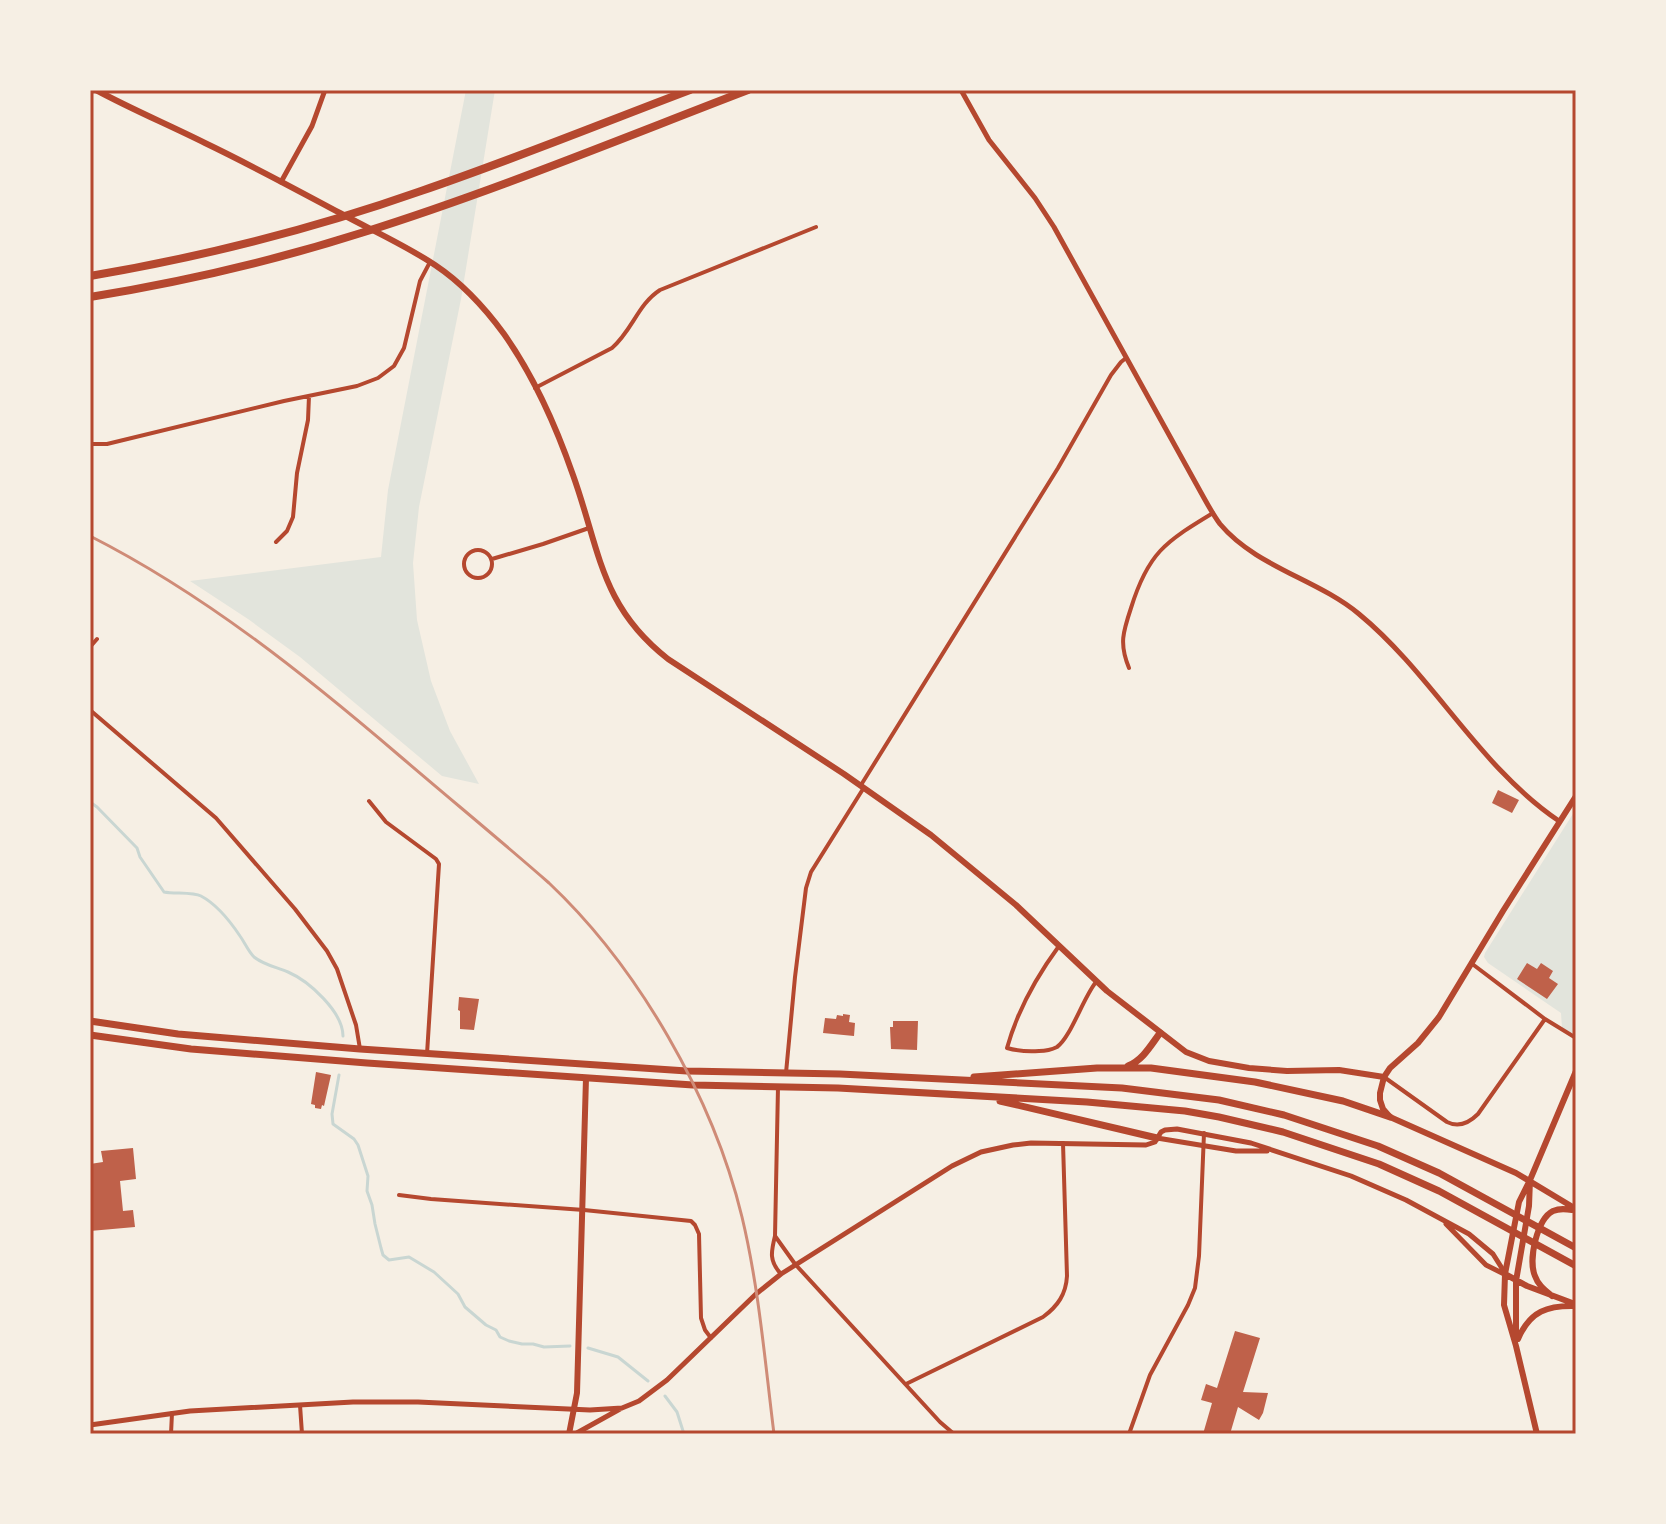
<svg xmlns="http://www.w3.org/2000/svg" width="1666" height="1524" font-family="Ubuntu,sans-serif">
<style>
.green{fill:#e2e4dc}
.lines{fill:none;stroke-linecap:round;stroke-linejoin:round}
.stream{stroke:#c9d6d2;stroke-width:3}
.building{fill:#bf614a}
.minor{stroke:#b5482f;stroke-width:4}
.tertiary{stroke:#b5482f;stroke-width:5}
.secondary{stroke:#b5482f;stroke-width:6}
.trunk{stroke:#b5482f;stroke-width:7}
.motorway{stroke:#b5482f;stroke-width:8}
.rail{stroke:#cf8b77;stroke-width:3}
.neatline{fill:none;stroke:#b5482f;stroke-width:3}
</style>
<rect width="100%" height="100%" fill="#f6efe4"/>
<!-- green -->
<path class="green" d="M466 90H495L461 299 419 507 413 563 417 620 431 681 450 731 479 784 442 776 300 657 248 619 190 581 381 557 388 490Z
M1576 809V1035L1562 1028 1561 1013 1488 963 1484 957 1485 953Z"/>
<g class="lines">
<!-- stream -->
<path class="stream" d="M90 802 97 807 137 848 140 857 164 892C174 894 193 892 201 896 218 905 230 921 240 936 245 943 248 951 254 957 264 965 276 967 288 972 309 981 343 1012 343 1036
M339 1075 332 1114 333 1124 354 1139 358 1145 368 1176 367 1191 372 1205 375 1224 381 1248 383 1255 389 1260 409 1257 434 1272 458 1294 465 1307 486 1325 496 1330 500 1337 509 1341 522 1344H533L544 1347 570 1346
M588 1348 618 1357 648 1381
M665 1396 677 1412 684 1434"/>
</g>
<!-- building -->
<path class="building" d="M1498 790 1519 800 1512 813 1492 803Z
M1527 963 1537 969 1541 963 1553 971 1549 978 1558 984 1547 999 1517 979Z
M459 997 479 999 474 1030 460 1029V1011L458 1010Z
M843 1014 850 1015 849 1022 855 1023 854 1036 823 1033 825 1018 836 1019 837 1015 843 1016Z
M893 1021H918L917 1050 891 1049 890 1027H893Z
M316 1072 331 1075 324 1106 322 1105 321 1109 315 1108V1105L311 1104Z
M133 1148 136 1179 120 1181 123 1211 133 1210 135 1227 90 1231V1164L103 1162 101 1151Z
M1235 1331 1260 1338 1243 1392 1268 1393 1263 1413 1259 1420 1238 1407 1230 1434H1203L1212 1403 1201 1400 1206 1384 1217 1388Z"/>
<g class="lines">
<!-- minor -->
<path class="minor" d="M535 388 612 348C632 331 638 304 660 290L816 227
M90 444H107L284 401 357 386 378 378 394 366 404 348 420 281 430 262
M276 542 287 531 293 517 297 473 308 420 309 396
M464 564a14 14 0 1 1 28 0a14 14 0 1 1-28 0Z
M492 559 543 544 589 528
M90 647 97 639
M1129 668C1119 644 1123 632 1131 608 1148 553 1165 542 1213 513
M90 710 216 818 295 909 327 951 337 969 356 1025 360 1049
M861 785 1058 468 1111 375 1121 362 1126 358
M369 801 386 822 436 859 439 864 427 1054
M1059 946C1037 976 1017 1012 1007 1048 1018 1051 1027 1052 1039 1051 1045 1051 1051 1050 1057 1047 1071 1037 1083 998 1096 982
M1471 963 1545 1019 1576 1038
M786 1073 795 977 806 888 811 872 863 789
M1384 1077 1447 1122C1459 1128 1469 1123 1478 1114L1545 1019
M778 1087 775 1236C771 1252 769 1261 781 1274
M399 1195 431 1199 584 1210 691 1221 695 1225 699 1234 701 1318 705 1330 711 1338
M775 1236 795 1264 940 1422 954 1434
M906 1384 1043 1317C1058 1306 1066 1294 1067 1276L1063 1143
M300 1405 302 1434
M171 1434 172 1413
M1129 1434 1150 1375 1188 1305 1195 1288 1199 1256 1204 1133"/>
<!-- tertiary -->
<path class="tertiary" d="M961 90 989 140 1035 198 1054 227 1204 498C1209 507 1214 516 1220 524 1256 567 1317 579 1359 614 1433 675 1479 767 1559 821
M281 182 312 126 325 90
M1157 1138 1236 1151H1267
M1446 1224 1486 1265 1504 1274
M90 1425 190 1411 353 1402H418L590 1410 622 1408 639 1401 667 1380 756 1294 781 1274 952 1166 981 1152 1013 1145 1031 1143 1146 1145 1155 1142 1161 1132 1165 1130 1177 1129 1251 1143 1351 1176 1406 1200 1469 1234 1493 1254 1505 1273
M575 1434 620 1409"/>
<!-- secondary -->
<path class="secondary" d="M96 90C131 109 169 125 205 143 251 165 295 189 340 213 371 230 405 245 435 265 462 283 485 308 504 334 533 375 556 426 573 475 600 550 600 606 668 659L844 774 931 835 1016 905 1107 991 1186 1052 1209 1061 1249 1068 1287 1071 1339 1070 1384 1077
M1576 796 1503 911 1439 1017 1418 1043 1390 1068 1384 1077 1380 1093V1100L1383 1109 1390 1117 1516 1173 1576 1209
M1505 1274 1527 1286 1575 1304
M1552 1296C1545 1290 1538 1285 1535 1276 1528 1260 1537 1219 1553 1211 1560 1208 1566 1209 1572 1210
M1516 1339V1281L1529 1206 1530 1180
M1518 1339C1530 1311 1548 1305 1576 1306
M569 1434 577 1393 586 1078
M1537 1434 1516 1346 1504 1305 1505 1274 1519 1202 1530 1180 1576 1071"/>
<!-- trunk -->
<path class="trunk" d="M90 1021 178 1034 360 1049 687 1071 840 1074 1122 1088 1219 1100 1284 1115 1378 1146 1439 1173 1576 1248
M90 1035 191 1049 367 1063 693 1085 838 1088 1087 1102 1185 1111 1219 1117 1283 1132 1379 1164 1439 1191 1576 1266
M1128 1066C1143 1060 1151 1045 1160 1033
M974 1077 1097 1068H1151L1255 1082 1343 1101 1390 1117
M1000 1101 1157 1138"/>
<!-- motorway -->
<path class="motorway" d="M90 276C202 257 313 229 421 191 512 160 600 124 690 90
M90 297C182 282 273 261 361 233 492 192 620 139 748 90"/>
<!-- rail -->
<path class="rail" d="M90 536C204 594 304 674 401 757 450 799 500 840 549 883 638 967 713 1097 742 1217 759 1288 765 1362 774 1434"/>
</g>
<!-- border -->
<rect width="1666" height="1524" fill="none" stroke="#f6efe4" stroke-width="184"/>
<rect x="92" y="92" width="1482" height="1340" class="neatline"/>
</svg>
